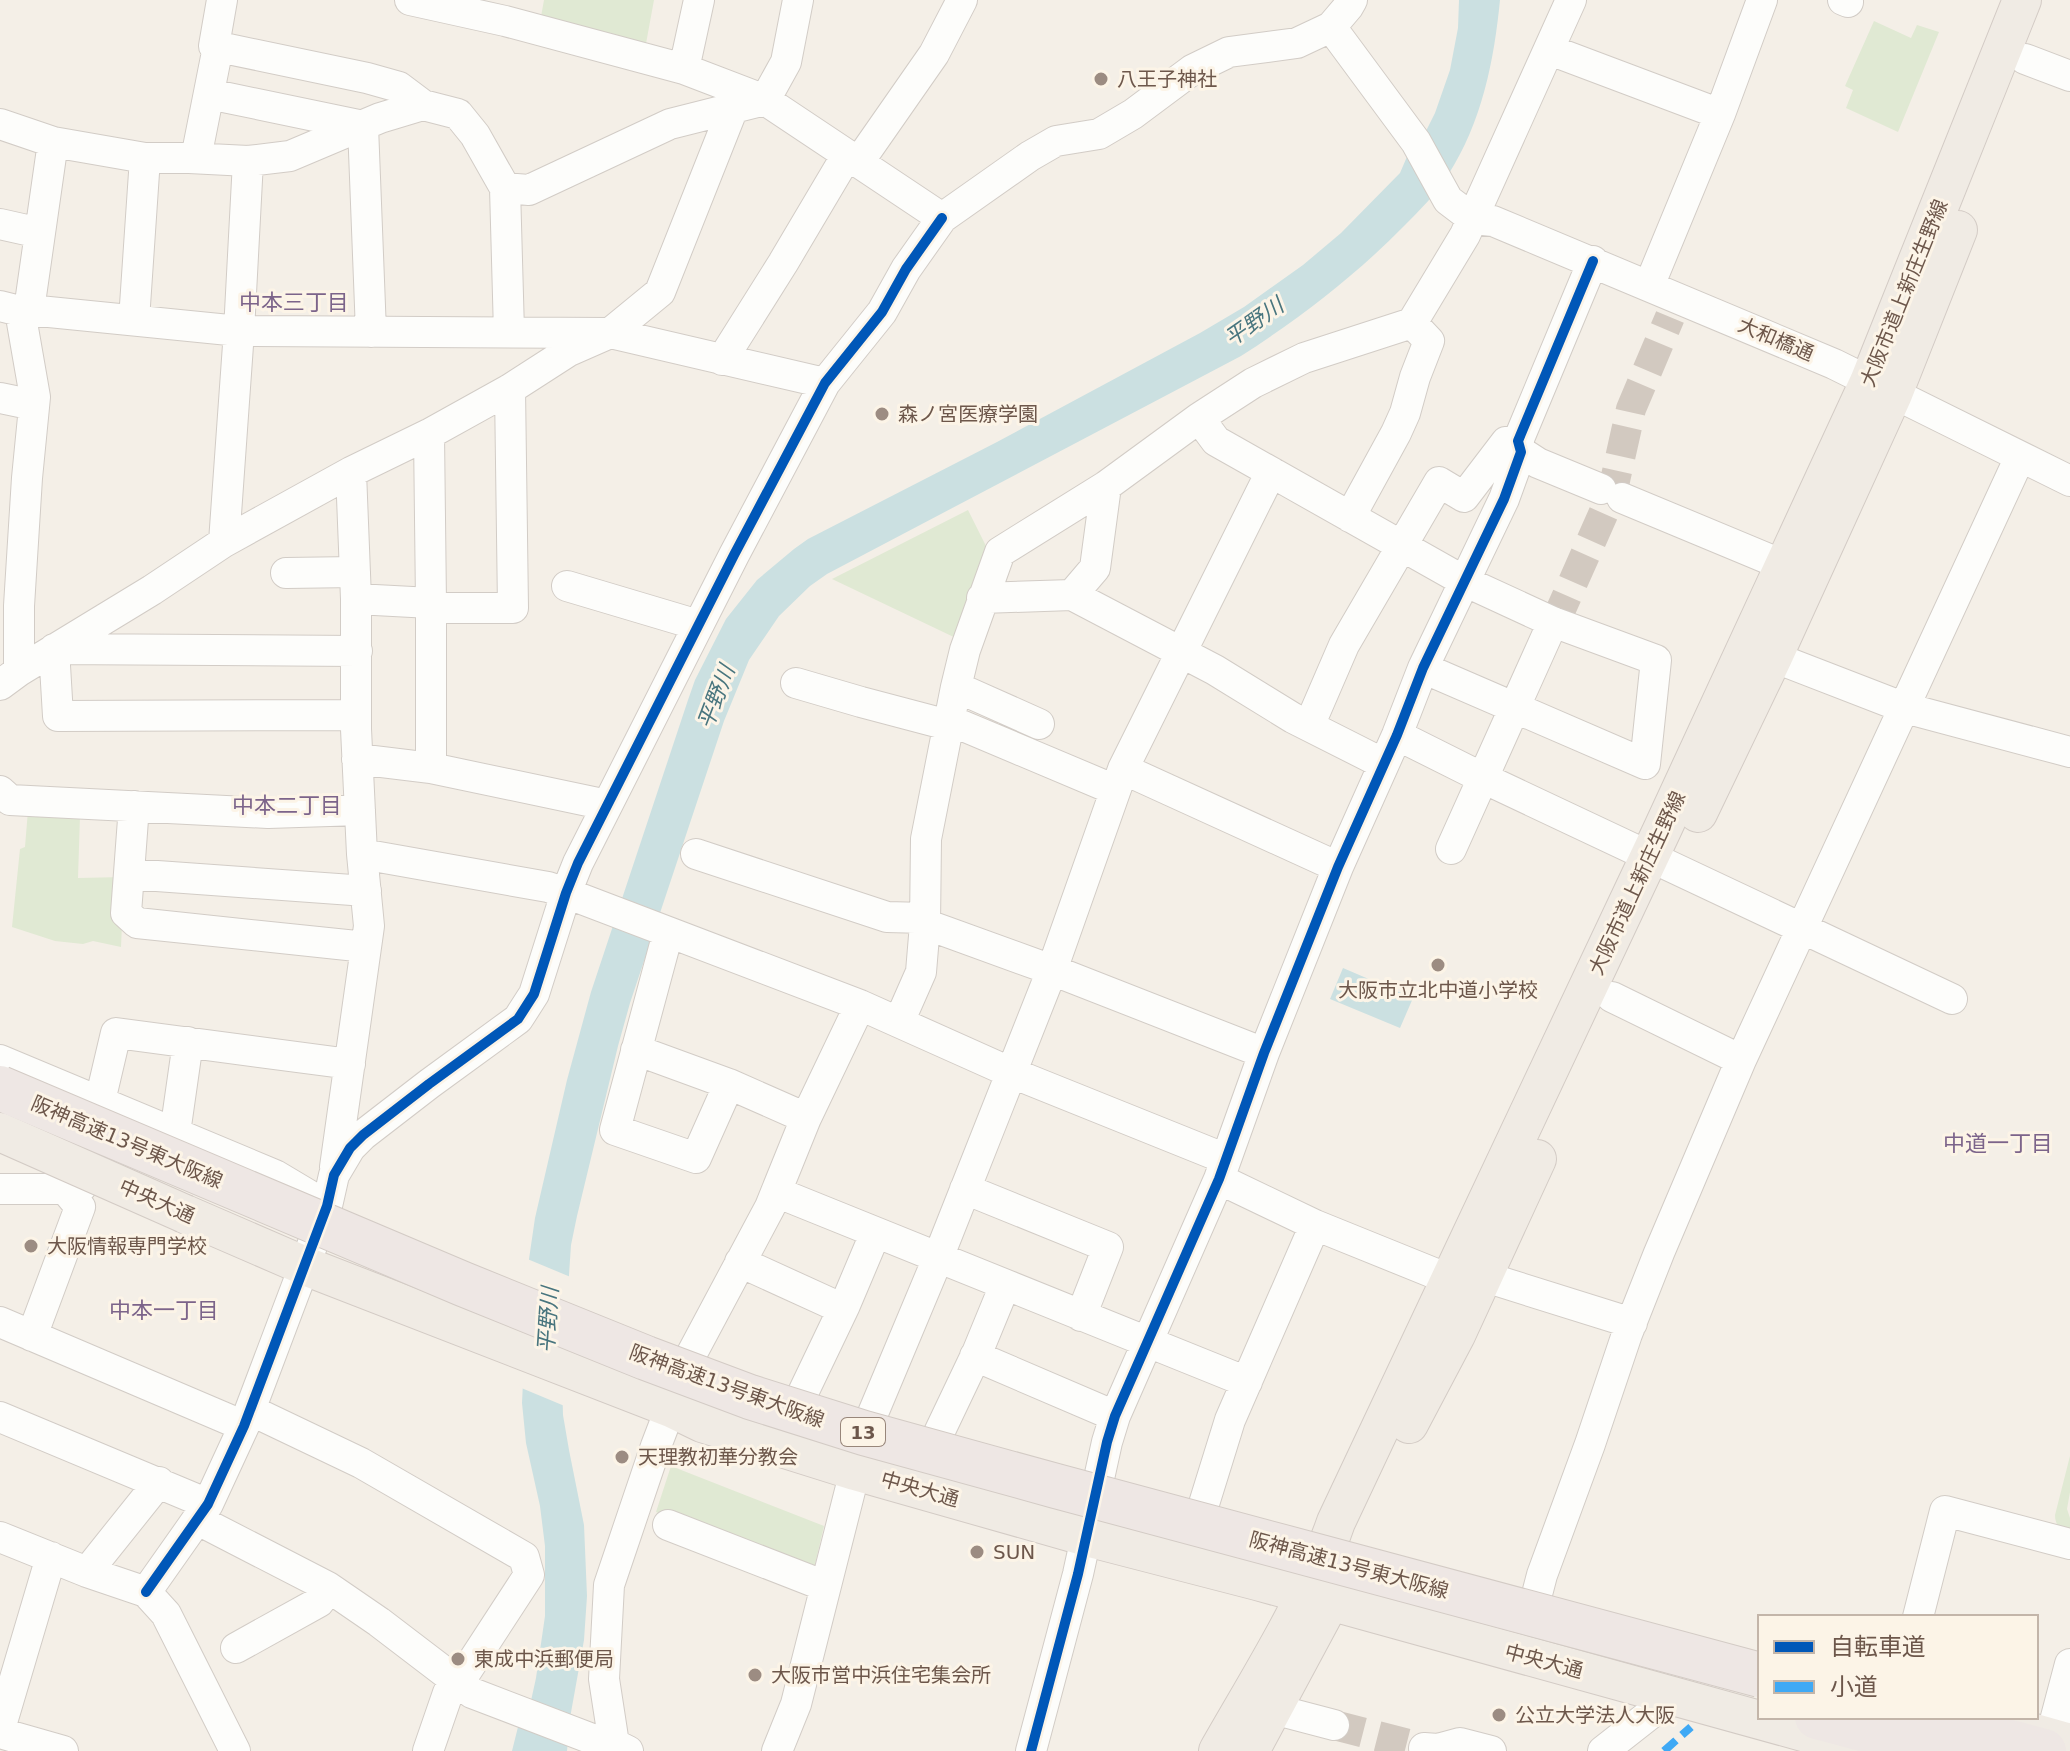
<svg xmlns="http://www.w3.org/2000/svg" width="2070" height="1751" font-family="'DejaVu Sans','Noto Sans JP',sans-serif">
<style>
.green{fill:#e0e9d3}
.water{fill:#cbe0e1}
.pier{fill:#f4efe7}
.lines{fill:none;stroke-linecap:round;stroke-linejoin:round}
.minor-tunnel{stroke:#d2c9c0;stroke-width:30;stroke-dasharray:30 15;stroke-linecap:butt}
.minor-casing{stroke:#d2ccc6;stroke-width:32}
.major-casing{stroke:#d3cbc5;stroke-width:40}
.highway-casing{stroke:#d3cbc5;stroke-width:46}
.minor{stroke:#fdfdfb;stroke-width:30}
.major{stroke:#f0ebe4;stroke-width:38}
.highway{stroke:#eee7e4;stroke-width:44}
.major-bridge-casing{stroke:#d3cbc5;stroke-width:40;stroke-linecap:butt}
.highway-bridge-casing{stroke:#d3cbc5;stroke-width:46;stroke-linecap:butt}
.major-bridge{stroke:#f0ebe4;stroke-width:38}
.highway-bridge{stroke:#eee7e4;stroke-width:44}
.quiet{stroke:#3fa9f5;stroke-width:8;stroke-dasharray:16 8;stroke-linecap:butt}
.cycleway-casing{stroke:#fcf4e7;stroke-width:15}
.cycleway{stroke:#0057b8;stroke-width:10}
.poi-dot{fill:#9c8c82;stroke:#fcf4e7;stroke-width:3}
.labels{text-anchor:middle;dominant-baseline:central;stroke-width:6;stroke-linejoin:round;paint-order:stroke}
.shield{fill:#fcf4e7;stroke:#98867a;stroke-width:2}
.shield-label{font-size:18px;font-weight:bold;fill:#6d574b}
.poi-label{font-size:20px;fill:#6d574b;stroke:#fcf4e7;text-anchor:start}
.street-label{font-size:20px;fill:#6d574b;stroke:#fcf4e7}
.neighbourhood-label{font-size:22px;fill:#7c648a;stroke:#fcf4e7}
.water-label{font-size:22px;font-style:italic;fill:#48757e;stroke:#fcf4e7}
</style>
<rect width="100%" height="100%" fill="#f4efe7"/>
<!-- green -->
<path class="green" d="M544 0H654L645 49 540 22Z
M1874 21 1911 38 1917 25 1939 32 1898 132 1846 108 1853 90 1845 86Z
M968 510 989 552 960 640 832 579Z
M28 810 80 816 78 878 124 877 121 947 93 941 83 944 55 941 12 927 20 849 25 847Z
M2070 1456V1492L2067 1509 2070 1518V1534C2061 1530 2055 1526 2055 1515Z
M671 1466 824 1526 813 1573 656 1512Z"/>
<!-- water -->
<path class="water" d="M1459 0H1500C1494 61 1482 122 1448 175 1436 194 1420 210 1404 226 1355 276 1300 318 1241 356L827 574 810 586 779 616 749 660 724 721 630 1003 618 1046 577 1216 571 1245 562 1380 563 1415 569 1450 584 1525 587 1596 584 1640 570 1718 567 1751H512L518 1727 525 1728 536 1678 545 1616V1546L540 1506 526 1443 522 1403 529 1259 535 1218 567 1080 591 992 688 700 695 680 726 619 757 580 794 549 808 539 997 442 1200 333 1244 307 1303 265 1341 233 1400 173 1409 152 1424 135 1435 113 1450 70 1458 28Z
M1343 968 1413 998 1400 1028 1330 999Z"/>
<!-- pier -->
<path class="pier" d="M525 1258 573 1278 566 1380 567 1407 519 1387Z"/>
<g class="lines">
<!-- minor-tunnel -->
<path class="minor-tunnel" d="M1553 622 1558 616 1612 494 1631 409 1670 317
M1334 1725 1424 1748"/>
<!-- minor casing -->
<g class="minor-casing">
<path id="minor" d="M222 0 214 46 367 78 399 87 423 105 458 114 475 135 505 188 529 190 670 124 765 100 786 62 798 0
M410 0 505 21 684 69 765 100 942 218 1030 156 1056 141 1099 134 1133 114 1192 70 1229 52 1297 43 1331 27 1348 7 1352 0
M1843 0 1848 2
M1331 27 1416 142 1448 200 1473 219 1493 221 1834 364 2070 481
M1550 50 1720 114
M2025 59 2070 76
M684 69 699 0
M209 94 363 126 371 332
M0 124 53 142 145 158H189L248 161 290 156 380 118 423 105
M196 158 218 47
M858 163 934 54 962 0
M505 188 509 332
M0 224 40 233
M1649 286 1720 114 1762 0
M0 306 20 311 29 310 239 331 610 333 825 383
M29 310 53 142
M134 320 145 158
M722 360 783 263 847 155
M0 398 34 405
M1199 418 1216 441 1464 581 1553 622 1656 660 1645 764 1423 668
M429 434 431 603V768
M1521 452 1538 463 1601 489
M1622 498 1783 565
M1350 517 1396 433 1405 413 1415 377 1429 341 1412 323
M224 542 239 331 248 161
M286 573 355 572
M567 586 698 625
M1072 595 1215 670 1293 718 1384 764
M982 598 1072 595 1095 568 1106 486
M356 599 431 603
M431 608H513L510 389
M1773 657 1905 708 2070 752
M19 671V606L27 478 35 397 20 311
M796 683 861 702 948 725
M0 685 19 671 152 590 224 542 351 472 429 434 510 389 569 351 610 333 660 292 733 108
M956 687 1039 724
M356 715 58 716 54 649 357 651
M949 720 1115 790
M1309 726 1344 645 1439 482 1464 497 1506 442 1518 441
M1397 735 1483 778 1952 999
M357 759 431 768 607 805
M1123 769 1338 867
M0 791 10 800 268 813 360 810
M134 806 126 913 137 923 366 947
M1451 849 1553 622
M362 854 548 887 566 893 860 1005 1012 1073 1226 1159
M696 854 887 917 925 918
M129 874 366 891
M925 924 1052 970 1264 1053
M668 933 615 1130 696 1158 729 1084
M1612 997 1741 1060
M899 1022 921 972 925 924 926 839 956 687 965 650 1000 552 1106 486 1199 418 1253 383 1304 358 1412 323 1465 235 1571 0
M636 1050 729 1084 806 1118
M0 1060 275 1175 327 1206
M100 1101 116 1033 350 1064
M175 1133 188 1042
M335 1167 369 926 362 854 356 729V599L351 472
M1219 1179 1315 1225 1451 1280
M0 1189H65L82 1186
M965 1189 1108 1247 1081 1316
M776 1192 1247 1382
M740 1262 843 1309
M1482 1276 1632 1323
M0 1322 244 1426
M32 1336 80 1207 65 1189
M975 1356 1115 1416
M801 1397 845 1305 875 1234
M250 1410 361 1463 524 1557 529 1575 458 1684 448 1693 428 1751
M0 1417 208 1504
M871 1418 938 1258 1052 970 1123 769 1271 472
M937 1437 977 1353 1005 1285
M1203 1507 1230 1420 1315 1225
M198 1520 328 1587 379 1622 472 1693 600 1742 614 1744 628 1751
M668 1525 825 1586
M0 1537 87 1572 146 1592 166 1614 235 1751
M87 1572 159 1482
M146 1592 208 1504 244 1426 327 1206 334 1175 350 1148 363 1135 429 1084 518 1019 534 994 566 893 578 863 734 555 825 383 882 312 906 269 942 218
M1536 1598 1542 1575 1590 1444 1627 1334 1659 1253 1741 1060 2020 457
M1918 1617 1945 1511 2070 1544
M236 1648 319 1602 328 1587
M1273 1709 1334 1725
M0 1729 51 1557
M0 1733 63 1751
M614 1744 604 1679 609 1585 656 1446 690 1357 770 1207 806 1118 860 1005
M1424 1748 1438 1749 1460 1743 1491 1751
M777 1751 796 1704 855 1471
M1031 1751 1078 1574 1107 1442 1115 1416 1219 1179 1264 1053 1338 867 1397 735 1423 668 1504 499 1521 452 1518 441 1593 261
M1603 1751 1649 1715 1671 1695
M2047 1751 2070 1664"/>
</g>
<!-- major casing -->
<g class="major-casing">
<path id="major" d="M1698 813 1773 657 1893 394 1958 230
M185 1214 305 1266 671 1408 702 1423 855 1471 1087 1537 1257 1581 1850 1745
M1409 1424 1456 1335 1537 1159
M2013 1727 2070 1743
M1218 1751C1260 1677 1308 1603 1336 1522L1662 830 1869 382 2022 0
M1250 1751 1323 1615"/>
</g>
<!-- highway casing -->
<g class="highway-casing">
<path id="highway" d="M1817 1717 1944 1751
M1916 1717 2044 1751"/>
</g>
<!-- minor -->
<use href="#minor" class="minor"/>
<!-- major -->
<use href="#major" class="major"/>
<!-- highway -->
<use href="#highway" class="highway"/>
<!-- major-bridge casing -->
<g class="major-bridge-casing">
<path id="major-bridge" d="M0 1132 185 1214"/>
</g>
<!-- highway-bridge casing -->
<g class="highway-bridge-casing">
<path id="highway-bridge" d="M0 1088 463 1284 646 1358 750 1397 864 1433 1056 1486 1760 1675"/>
</g>
<!-- major-bridge -->
<use href="#major-bridge" class="major-bridge"/>
<!-- highway-bridge -->
<use href="#highway-bridge" class="highway-bridge"/>
<!-- quiet -->
<path class="quiet" d="M1664 1751 1691 1727"/>
<!-- cycleway casing -->
<g class="cycleway-casing">
<path id="cycleway" d="M146 1592 208 1504 244 1426 327 1206 334 1175 350 1148 363 1135 429 1084 518 1019 534 994 566 893 578 863 734 555 825 383 882 312 906 269 942 218
M1031 1751 1078 1574 1107 1442 1115 1416 1219 1179 1264 1053 1338 867 1397 735 1423 668 1504 499 1521 452 1518 441 1593 261"/>
</g>
<!-- cycleway -->
<use href="#cycleway" class="cycleway"/>
</g>
<!-- markers -->
<g class="poi-dot">
<circle cx="1101" cy="79" r="8"/>
<circle cx="882" cy="414" r="8"/>
<circle cx="1438" cy="965" r="8"/>
<circle cx="31" cy="1246" r="8"/>
<circle cx="622" cy="1457" r="8"/>
<circle cx="977" cy="1552" r="8"/>
<circle cx="458" cy="1659" r="8"/>
<circle cx="755" cy="1675" r="8"/>
<circle cx="1499" cy="1715" r="8"/>
</g>
<g class="labels">
<!-- shield labels -->
<rect class="shield" x="841" y="1418" width="44" height="28" rx="6"/>
<g class="shield-label">
<text x="863" y="1432">13</text>
</g>
<!-- poi labels -->
<g class="poi-label">
<text x="1117" y="79">八王子神社</text>
<text x="898" y="414">森ノ宮医療学園</text>
<text x="1438" y="990" text-anchor="middle">大阪市立北中道小学校</text>
<text x="47" y="1246">大阪情報専門学校</text>
<text x="638" y="1457">天理教初華分教会</text>
<text x="993" y="1552">SUN</text>
<text x="474" y="1659">東成中浜郵便局</text>
<text x="771" y="1675">大阪市営中浜住宅集会所</text>
<text x="1515" y="1715">公立大学法人大阪</text>
</g>
<!-- street labels -->
<g class="street-label">
<text transform="translate(1904 293) rotate(-68)">大阪市道上新庄生野線</text>
<text transform="translate(1776 339) rotate(23)">大和橋通</text>
<text transform="translate(1637 883) rotate(-65)">大阪市道上新庄生野線</text>
<text transform="translate(127 1142) rotate(23)">阪神高速13号東大阪線</text>
<text transform="translate(157 1201) rotate(24)">中央大通</text>
<text transform="translate(727 1386) rotate(20)">阪神高速13号東大阪線</text>
<text transform="translate(920 1489) rotate(16)">中央大通</text>
<text transform="translate(1349 1565) rotate(15)">阪神高速13号東大阪線</text>
<text transform="translate(1544 1661) rotate(15)">中央大通</text>
</g>
<!-- neighbourhood labels -->
<g class="neighbourhood-label">
<text x="294" y="302">中本三丁目</text>
<text x="287" y="805">中本二丁目</text>
<text x="1998" y="1143">中道一丁目</text>
<text x="164" y="1310">中本一丁目</text>
</g>
<!-- water labels -->
<g class="water-label">
<text transform="translate(1254 322) rotate(-35)">平野川</text>
<text transform="translate(716 697) rotate(-69)">平野川</text>
<text transform="translate(548 1320) rotate(-86)">平野川</text>
</g>
</g>
<!-- legend -->
<rect x="1758" y="1615" width="280" height="104" fill="#fcf4e7" stroke="#c3b5a9" stroke-width="2"/>
<rect x="1774" y="1641" width="40" height="12" fill="#0057b8" stroke="#c3b5a9" stroke-width="2"/>
<text x="1830" y="1655" font-size="24" fill="#6d574b">自転車道</text>
<rect x="1774" y="1681" width="40" height="12" fill="#3fa9f5" stroke="#c3b5a9" stroke-width="2"/>
<text x="1830" y="1695" font-size="24" fill="#6d574b">小道</text>
</svg>
